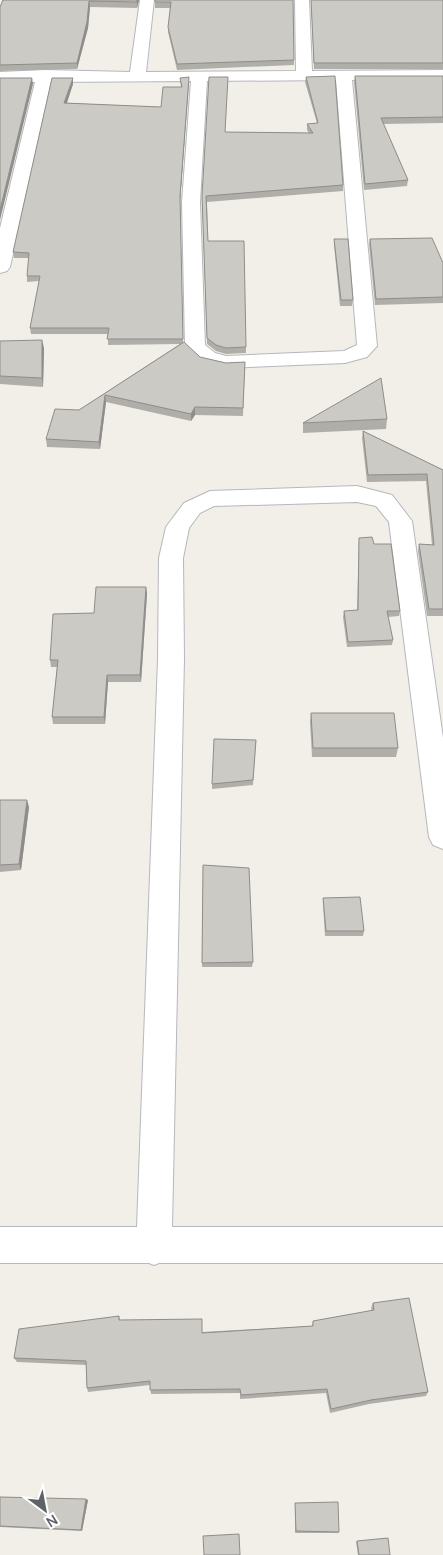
<svg xmlns="http://www.w3.org/2000/svg" width="443" height="1555" font-family="Manrope,sans-serif">
<style>
.lines{fill:none;stroke-linecap:round;stroke-linejoin:round}
.minor-casing{stroke:#b5b8bc;stroke-width:2}
.minor{fill:#fff;fill-rule:evenodd}
.wall{fill:#afaea9}
.shaded-wall{fill:#8f8d8a}
.building{fill:#cccac5;stroke:#8f8d8a}
</style>
<rect width="100%" height="100%" fill="#f1efe8"/>
<g class="lines">
<!-- minor casing -->
<g class="minor-casing">
<path id="minor" d="M140 0H154L146 72 296 71 295 0H309L312 71 443 70V80H352L377 346 367 357 345 363 226 368 201 362 185 347 182 202 191 81 51 82 10 267 7 271 0 273V228L35 82H0V72L45 70 130 72ZM336 80 357 345 344 351 226 356 215 353 205 345 200 202 207 81Z
M357 486 392 495 412 521 443 738V849L433 845 429 837 389 522 376 506 357 502 214 506 200 513 189 528 183 558 184 659 172 1227H443V1263H159L154 1265 149 1263H0V1227H137L158 659 159 558 166 527 184 503 210 491Z"/>
</g>
<!-- minor -->
<use href="#minor" class="minor"/>
</g>
<!-- wall -->
<path class="wall" d="M3 0H139L137 8 90 7 88 28 77 69 0 71V7Z
M155 0H293L294 65 177 70 168 32 170 8H155Z
M311 0H443V69H314Z
M355 76H443V123L383 124 408 180 407 186 364 190 354 82Z
M306 77 343 185V191L207 202 208 241 246 347V353L226 354 216 351 207 344 202 196 225 132 309 133 307 130V124L317 123 305 82Z
M73 78V84L67 103 161 107 181 87 180 78 189 83 180 202 183 342 200 357 226 363 245 362 243 416 195 415 191 421 106 402 100 449 47 447 46 439 79 410 180 344 108 345V334H31L30 328 39 281 27 282V276L29 258H14L13 252Z
M334 239 353 300 352 306H340L334 245Z
M370 239 443 263V303L375 305 369 244Z
M0 341 44 348 43 387 0 384Z
M387 419 386 429 303 433V423Z
M363 431 443 470V616H427L418 551 419 544 432 545 426 481 367 482 362 438Z
M359 538 374 544 400 611 399 616 388 617 393 640 392 645 347 647 343 617 344 611H357Z
M146 587 147 594 141 682H108L105 724H53L52 717 57 667H51L50 660 94 613Z
M311 713 398 748 396 757H312L310 722Z
M256 740 253 785 212 789V784Z
M0 800 29 807 21 870 0 872Z
M203 865 253 962 252 967H202Z
M323 898 364 931 363 936H325L323 903Z
M373 1303 428 1392 426 1396 369 1404 330 1413 326 1393 240 1399V1393L151 1394 150 1385 88 1392 87 1388 86 1365 17 1362 14 1358 119 1316 120 1320 202 1332 312 1326 313 1321 372 1311 371 1308Z
M0 1497 88 1500 82 1531 0 1527Z
M295 1503 339 1532 338 1533H295Z
M357 1541 390 1555H358L356 1542Z"/>
<!-- shaded-wall -->
<path class="shaded-wall" d="M137 0H139L137 8Z
M89 1 90 7 88 28 77 69V63Z
M189 77 180 202 183 344 180 196Z
M32 78 33 84 0 220V210Z
M73 78V84L65 108 64 103Z
M42 340 44 348 43 387 42 378Z
M105 395 106 402 100 449 99 442Z
M195 407V415L191 421V414Z
M146 587 147 594 141 682 140 675Z
M107 675 108 682 105 724 104 717Z
M27 800 29 807 21 870 19 864Z
M86 1499 88 1500 82 1531 81 1530Z"/>
<!-- building -->
<path class="building" d="M3 0H137V2L89 1 87 22 77 63 0 65V7Z
M155 0H293L294 60 177 64 168 27 171 2H155Z
M311 0H443V63H314Z
M335 76 343 185 206 196 208 241H244L246 347 226 348 216 345 207 338 202 196 209 77H228L225 132 313 133 307 124 318 123 306 77Z
M355 76H443V117L381 118 408 180 365 184Z
M189 77 180 196 183 339H107L109 328H30L40 276H27L29 253 13 252 52 78H73L64 103 161 107 163 87H182L180 78Z
M0 78H32L0 210Z
M432 238 443 263V297L376 299 370 239Z
M334 239H348L353 300H341Z
M42 340V378L0 376V341Z
M184 342 200 357 226 363 245 362 243 408 195 407 191 414 105 395 99 442 46 439 55 409 79 410Z
M381 378 387 419 303 423Z
M363 431 443 470V609H429L419 544 434 545 427 474 368 475Z
M372 537 374 544H391L400 611H387L393 640 348 642 344 611 358 610 359 538Z
M96 587H146L140 675H107L104 717H52L58 660H50L53 614 94 613Z
M311 713H394L398 748H313Z
M214 739 256 740 253 780 212 784Z
M0 800H27L19 864 0 865Z
M203 865 249 868 253 962 202 963Z
M360 897 364 931H326L323 898Z
M409 1298 428 1392 371 1400 331 1409 327 1389 241 1395 240 1389 150 1390V1381L87 1388 86 1361 14 1358 19 1329 119 1316V1320L202 1319V1333L313 1326V1321L374 1310 373 1303Z
M0 1497 86 1499 81 1530 0 1526Z
M338 1502 339 1532 296 1531 295 1503Z
M239 1534 240 1555H204L203 1536Z
M388 1538 390 1555H359L357 1541Z"/>
<!-- north arrow -->
<g transform="translate(45 1510) rotate(148)" stroke="#ffffff" stroke-width="4" paint-order="stroke">
<path d="M0-4L9 19L0 12L-9 19Z" fill="#5f6368"/>
<text y="-8" font-size="14" font-weight="bold" text-anchor="middle" fill="#5f6368">N</text>
</g>
</svg>
